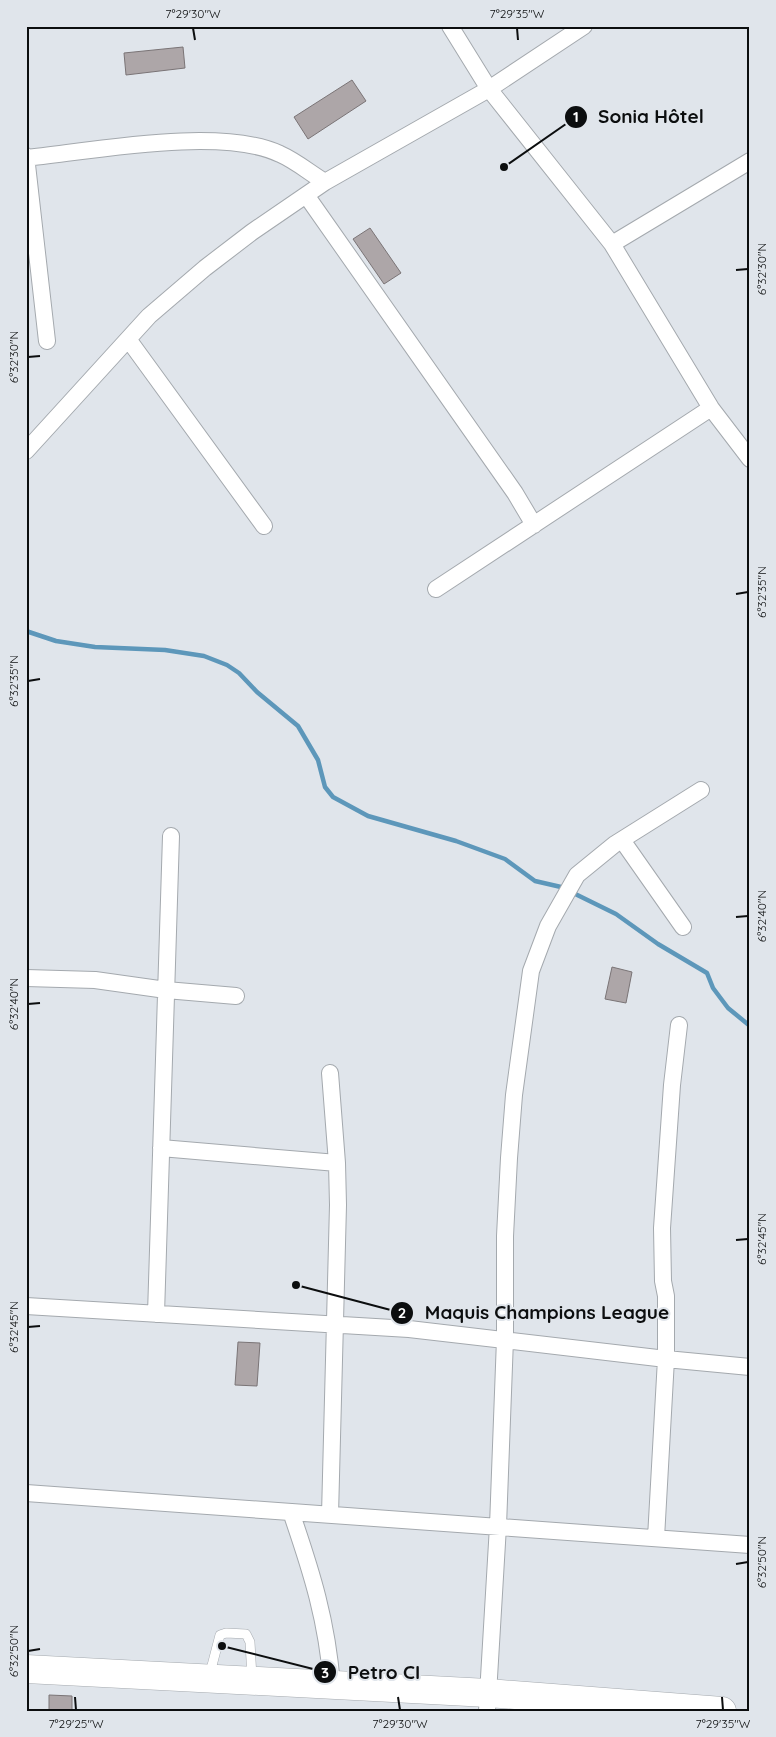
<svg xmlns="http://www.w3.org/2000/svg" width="776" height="1737" font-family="Quicksand,sans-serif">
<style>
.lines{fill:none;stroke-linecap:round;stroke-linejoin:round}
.stream{stroke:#5d97ba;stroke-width:4.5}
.building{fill:#ada6a8;stroke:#7a7476}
.lane-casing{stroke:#a4a9ae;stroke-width:10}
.street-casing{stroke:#a4a9ae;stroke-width:18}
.highway-casing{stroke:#a4a9ae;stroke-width:29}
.lane{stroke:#fff;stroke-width:9}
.street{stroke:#fff;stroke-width:16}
.highway{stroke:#fff;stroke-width:28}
.ticks{fill:none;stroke:#0c0e0f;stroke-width:2}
.leader{fill:none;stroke:#0c0e0f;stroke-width:2}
.callout-dot{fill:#0c0e0f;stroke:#e0e5eb;stroke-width:2}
.mark-label{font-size:15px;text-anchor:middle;font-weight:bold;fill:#fff}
.callout-label{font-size:19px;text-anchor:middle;font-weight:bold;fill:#0c0e0f;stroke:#e0e5eb;stroke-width:4;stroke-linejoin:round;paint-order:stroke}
.neatline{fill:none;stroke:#0c0e0f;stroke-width:2}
.ticks-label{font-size:12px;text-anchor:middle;fill:#0c0e0f}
</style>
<rect width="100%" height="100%" fill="#e0e5eb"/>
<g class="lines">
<!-- stream -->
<path class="stream" d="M26 631 56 641 95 647 165 650 204 656 227 665 239 673 257 692 298 726 318 760 325 787 333 797 368 816 456 841 505 859 535 881 561 887 616 914 658 944 707 973 713 988 728 1008 750 1026"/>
</g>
<!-- building -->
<path class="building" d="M183 47 185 68 126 75 124 53Z
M352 80 366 101 308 139 294 117Z
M370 228 401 273 384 284 353 239Z
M612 967 632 972 626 1003 605 999Z
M238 1342 260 1343 257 1386 235 1385Z
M49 1695 72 1696V1711H49Z"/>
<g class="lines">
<!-- lane casing -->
<g class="lane-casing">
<path id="lane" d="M209 1677 220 1635 226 1633 246 1634 250 1642 252 1678"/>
</g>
<!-- street casing -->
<g class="street-casing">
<path id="street" d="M450 26 489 89 584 26
M26 156 47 341
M26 158C92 151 221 126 280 154 296 161 310 173 325 182
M306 195 515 493 534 525
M612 244 750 161
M128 339 264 526
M26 451 149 316 205 268 252 232 325 182 489 89 612 244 711 408 750 459
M436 589 711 408
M622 840 683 927
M26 978 95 980 166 990 236 996
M161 1148 337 1163
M26 1306 409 1329 666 1359 750 1367
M156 1314 171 836
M26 1493 750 1545
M291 1512C312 1573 327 1621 332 1685
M330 1515 338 1205 337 1163 330 1073
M656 1538 666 1359V1296L663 1281 662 1228 672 1085 679 1025
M487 1711 498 1526 505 1339V1236L509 1158 514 1095 531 971 548 926 577 875 615 844 701 790"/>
</g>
<!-- highway casing -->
<g class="highway-casing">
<path id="highway" d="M26 1669 488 1693 722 1711"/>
</g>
<!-- lane -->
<use href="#lane" class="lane"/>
<!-- street -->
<use href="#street" class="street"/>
<!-- highway -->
<use href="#highway" class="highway"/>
</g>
<!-- ticks -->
<path class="ticks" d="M193 28 195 40M517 28 518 40M736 270 748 269M28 357 40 356M736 594 748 592M28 681 40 679M736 917 748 916M28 1004 40 1003M736 1240 748 1239M28 1327 40 1326M736 1564 748 1562M28 1651 40 1649M75 1697 76 1710M398 1697 400 1710M722 1697 723 1710"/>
<!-- callouts -->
<path class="leader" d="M504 167L576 117M296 1285L402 1313M222 1646L325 1672"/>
<g class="callout-dot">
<circle cx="504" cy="167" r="5"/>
<circle cx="296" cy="1285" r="5"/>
<circle cx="222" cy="1646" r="5"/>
<circle cx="576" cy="117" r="12"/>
<circle cx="402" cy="1313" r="12"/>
<circle cx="325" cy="1672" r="12"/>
</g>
<g class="mark-label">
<text x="576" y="122">1</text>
<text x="402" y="1318">2</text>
<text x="325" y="1678">3</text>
</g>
<g class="callout-label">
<text x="651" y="123">Sonia Hôtel</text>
<text x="547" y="1319">Maquis Champions League</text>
<text x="384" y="1679">Petro CI</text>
</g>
<!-- border -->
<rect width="776" height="1737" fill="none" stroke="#e0e5eb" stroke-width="55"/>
<rect x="28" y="28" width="720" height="1682" class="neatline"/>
<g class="ticks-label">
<text x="193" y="18">7°29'30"W</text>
<text x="517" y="18">7°29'35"W</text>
<text transform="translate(762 269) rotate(-90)" y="4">6°32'30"N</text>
<text transform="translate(14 357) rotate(-90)" y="4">6°32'30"N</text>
<text transform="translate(762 592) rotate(-90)" y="4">6°32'35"N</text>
<text transform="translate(14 681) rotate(-90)" y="4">6°32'35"N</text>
<text transform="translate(762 916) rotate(-90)" y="4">6°32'40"N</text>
<text transform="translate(14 1004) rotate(-90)" y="4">6°32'40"N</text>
<text transform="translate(762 1239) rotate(-90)" y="4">6°32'45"N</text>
<text transform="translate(14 1327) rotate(-90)" y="4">6°32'45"N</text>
<text transform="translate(762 1562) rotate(-90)" y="4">6°32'50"N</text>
<text transform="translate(14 1651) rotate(-90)" y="4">6°32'50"N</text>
<text x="76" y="1728">7°29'25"W</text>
<text x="400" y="1728">7°29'30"W</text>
<text x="723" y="1728">7°29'35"W</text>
</g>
</svg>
